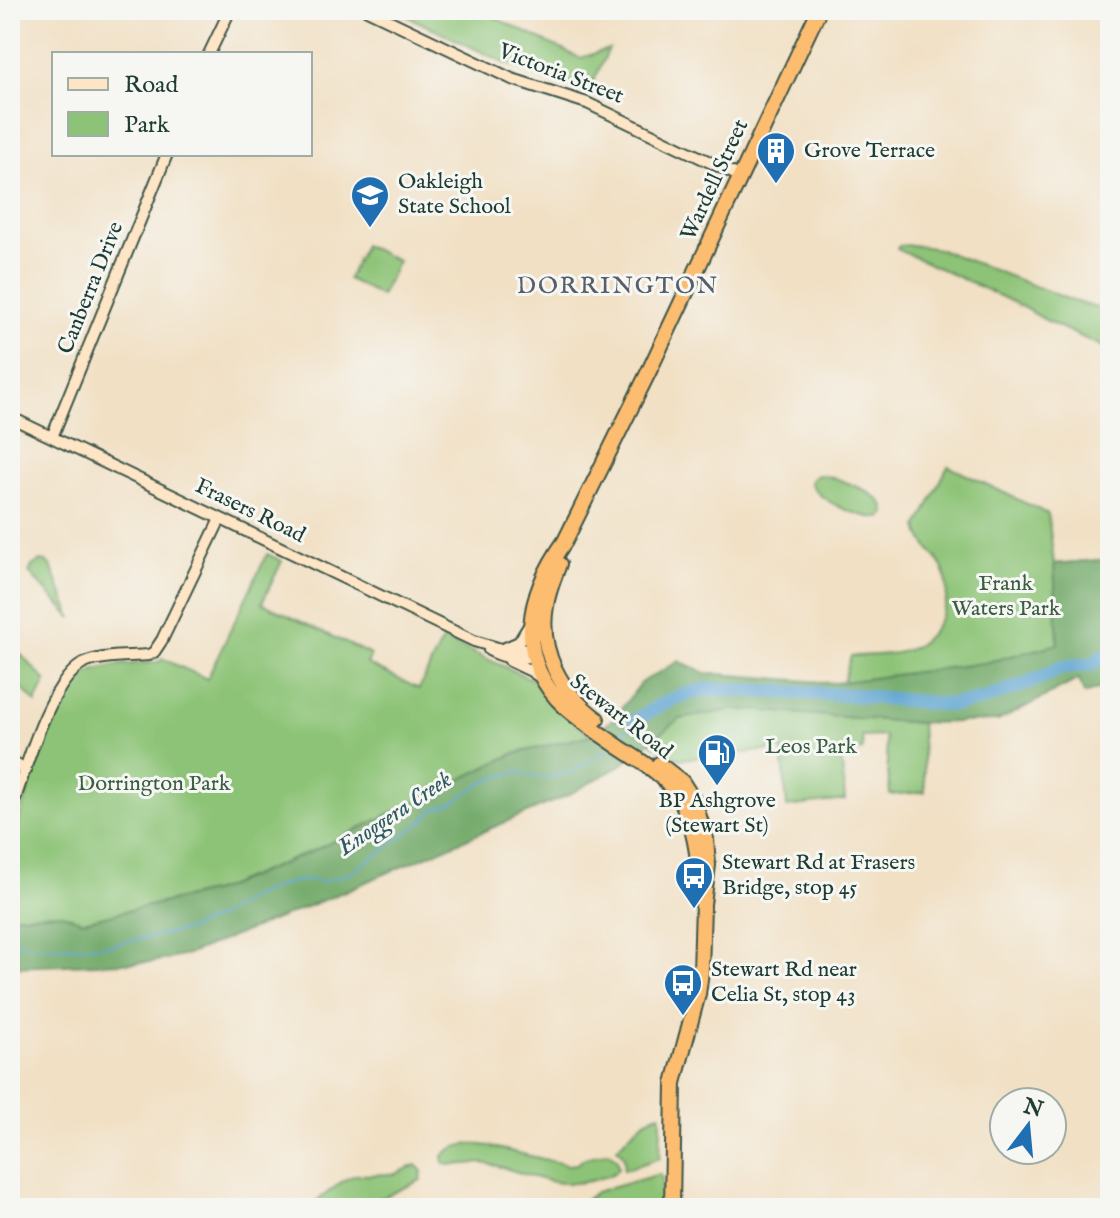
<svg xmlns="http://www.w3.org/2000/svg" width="1120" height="1218" font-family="'IM FELL English',serif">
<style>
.green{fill:#8cc376;stroke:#568055;stroke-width:2}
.forest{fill:#71a967;stroke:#48734e;stroke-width:2}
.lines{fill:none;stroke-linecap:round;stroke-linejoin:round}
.stream{stroke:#58a1cf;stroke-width:2}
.river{stroke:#58a1cf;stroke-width:14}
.secondary-casing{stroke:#3e554a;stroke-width:14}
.highway-casing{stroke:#3e554a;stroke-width:18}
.secondary{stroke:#fee5c5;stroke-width:10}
.highway{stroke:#fcbd6f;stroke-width:14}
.labels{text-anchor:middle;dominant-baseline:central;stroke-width:6;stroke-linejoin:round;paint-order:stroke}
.street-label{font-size:22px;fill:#1f3d34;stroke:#f6f6f2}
.poi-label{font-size:22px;fill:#1f3d34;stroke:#f6f6f2;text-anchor:start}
.park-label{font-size:22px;fill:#3a5e44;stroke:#f6f6f2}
.neighbourhood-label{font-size:24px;letter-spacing:2px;fill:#575e69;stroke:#f6f6f2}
.water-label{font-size:24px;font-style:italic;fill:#305b62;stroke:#f6f6f2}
</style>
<rect width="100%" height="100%" fill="#f6f6f2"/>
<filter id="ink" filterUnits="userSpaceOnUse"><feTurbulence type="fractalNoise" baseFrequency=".0125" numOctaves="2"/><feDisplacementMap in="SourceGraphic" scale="16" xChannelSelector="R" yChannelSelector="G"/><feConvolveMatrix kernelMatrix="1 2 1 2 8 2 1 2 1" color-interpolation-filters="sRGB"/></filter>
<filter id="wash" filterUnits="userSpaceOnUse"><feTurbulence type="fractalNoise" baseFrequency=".006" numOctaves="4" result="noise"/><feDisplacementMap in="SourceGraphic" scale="32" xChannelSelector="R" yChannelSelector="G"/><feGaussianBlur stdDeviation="1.8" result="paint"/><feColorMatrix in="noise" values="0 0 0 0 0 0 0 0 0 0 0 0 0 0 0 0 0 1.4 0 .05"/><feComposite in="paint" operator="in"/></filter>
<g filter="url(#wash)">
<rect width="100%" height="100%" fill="#f1e0c4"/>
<!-- green -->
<path class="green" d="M394 10H485V13L580 58 609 49 589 91 507 64Z
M364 245 398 261 381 296 348 279Z
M912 245 939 249 1073 301 1110 312V350L1053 324 1015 303 897 249 899 246Z
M948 466 1048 514 1054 564 1110 559V685L1058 644 984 663 843 682 851 656C867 655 885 656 901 652 935 644 956 601 943 569 936 553 921 545 918 527Z
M819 475C834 476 870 490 880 501 885 506 884 508 885 514L881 518C860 518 818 502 810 482L815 476Z
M267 554 282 561 262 603 371 655 367 664 419 689 443 639 536 681 554 706 591 735 218 890 83 921 59 913 10 916V845L59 701C65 693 71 682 80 677 102 663 133 665 158 662L163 659 207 679Z
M40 561 46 562 51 566 72 618 29 573 32 566Z
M10 643 46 681 36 703 10 676Z
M737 709 921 723 925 792 890 795 885 736 862 737 863 750 841 753 845 800 787 807 782 749 681 759 668 755 650 742 679 719Z
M660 1114 661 1116 660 1158 624 1170C625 1161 625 1155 617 1148 630 1135 642 1119 660 1114Z
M475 1144 489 1146 568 1165 577 1164 585 1158 609 1152 617 1159 619 1168C613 1176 606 1176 597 1179 554 1192 529 1172 488 1164 473 1161 458 1167 444 1164L443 1156C450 1147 464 1144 475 1144Z
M416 1165 422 1171 421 1180 384 1197 345 1208H308L344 1180 355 1175 395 1174Z
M660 1174 662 1178 661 1208H588L586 1200 596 1192Z"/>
<!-- forest -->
<path class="forest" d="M1110 559V685L1084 694 1079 679 998 721 921 723 737 709 679 719 620 766 566 796 331 897 187 955 152 962 10 967V916L59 913 83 921 219 890 313 851 513 754 591 735 613 719 642 682 679 661 706 673 835 683 984 663 1058 644 1054 564Z"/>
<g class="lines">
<!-- stream -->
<path class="stream" d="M617 739 634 721
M10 941 32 946 77 947 109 945 190 929 220 916 252 897 288 883 310 879 321 882 349 874 388 847 424 820 435 809 451 804 484 782 516 772 543 778 570 773 598 756 609 747"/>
<!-- river -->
<path class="river" d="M634 721C662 704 678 693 712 689L852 695 951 705 982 700 1043 677 1060 668 1093 664 1110 651"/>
</g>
</g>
<g filter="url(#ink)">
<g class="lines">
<!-- secondary casing -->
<g class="secondary-casing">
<path id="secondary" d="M367 10 512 79 587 103 741 177
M209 54 230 10
M10 417 474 641 501 649 533 650
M52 437 167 154
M505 648 519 642 530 624
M489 650C504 658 517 660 534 656
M510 661 531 671 541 678
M10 760 26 770
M10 814C23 778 50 675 87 662 106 655 129 657 149 655L154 652 162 640 220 519"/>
</g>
<!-- highway casing -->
<g class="highway-casing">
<path id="highway" d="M559 564C554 578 548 591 546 606 538 651 561 693 597 719
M659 764 682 782 694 801 706 839 708 865 703 904 701 972 698 994 674 1083 672 1208
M703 904C699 869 697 822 676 793 662 773 639 760 619 747 601 734 581 722 565 707 512 657 528 593 565 541L649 371 819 10"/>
</g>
<!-- secondary -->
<use href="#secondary" class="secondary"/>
<!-- highway -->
<use href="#highway" class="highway"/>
</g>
</g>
<!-- icons -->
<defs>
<g id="building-pin" transform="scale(2)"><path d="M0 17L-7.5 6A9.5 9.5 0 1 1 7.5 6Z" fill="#1f6fb2" stroke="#f6f6f2"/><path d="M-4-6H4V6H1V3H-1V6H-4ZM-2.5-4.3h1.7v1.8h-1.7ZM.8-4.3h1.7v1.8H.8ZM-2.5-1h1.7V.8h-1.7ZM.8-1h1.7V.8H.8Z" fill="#fff"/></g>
<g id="school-pin" transform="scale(2)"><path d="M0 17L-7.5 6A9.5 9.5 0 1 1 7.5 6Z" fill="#1f6fb2" stroke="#f6f6f2"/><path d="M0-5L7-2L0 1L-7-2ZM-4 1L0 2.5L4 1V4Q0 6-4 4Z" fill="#fff"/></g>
<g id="fuel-pin" transform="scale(2)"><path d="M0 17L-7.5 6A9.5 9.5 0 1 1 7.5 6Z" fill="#1f6fb2" stroke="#f6f6f2"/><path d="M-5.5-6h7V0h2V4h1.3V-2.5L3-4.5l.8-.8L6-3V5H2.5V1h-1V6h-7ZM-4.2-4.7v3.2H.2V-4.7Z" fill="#fff"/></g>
<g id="bus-pin" transform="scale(2)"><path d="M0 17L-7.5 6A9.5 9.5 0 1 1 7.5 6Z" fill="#1f6fb2" stroke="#f6f6f2"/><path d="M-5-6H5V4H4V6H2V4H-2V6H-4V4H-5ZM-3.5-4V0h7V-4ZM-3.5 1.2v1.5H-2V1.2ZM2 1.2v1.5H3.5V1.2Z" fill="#fff"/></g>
</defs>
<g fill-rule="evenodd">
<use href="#building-pin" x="776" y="151"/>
<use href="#school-pin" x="370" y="195"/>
<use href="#fuel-pin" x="717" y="753"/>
<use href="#bus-pin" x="694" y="876"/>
<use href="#bus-pin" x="683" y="983"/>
</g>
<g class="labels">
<!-- street labels -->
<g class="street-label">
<text transform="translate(561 74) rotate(21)">Victoria Street</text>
<text transform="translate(715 180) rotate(-65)">Wardell Street</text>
<text transform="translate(91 288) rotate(-68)">Canberra Drive</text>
<text transform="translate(250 511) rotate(26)">Frasers Road</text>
<text transform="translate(621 717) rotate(38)">Stewart Road</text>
</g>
<!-- poi labels -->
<g class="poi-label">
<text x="804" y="151">Grove Terrace</text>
<text x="398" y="182">Oakleigh<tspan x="398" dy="25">State School</tspan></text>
<text x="717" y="801" text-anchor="middle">BP Ashgrove<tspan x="717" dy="25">(Stewart St)</tspan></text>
<text x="722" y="863">Stewart Rd at Frasers<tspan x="722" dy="25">Bridge, stop 45</tspan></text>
<text x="711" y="970">Stewart Rd near<tspan x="711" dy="25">Celia St, stop 43</tspan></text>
</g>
<!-- park labels -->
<g class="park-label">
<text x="1006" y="584">Frank<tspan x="1006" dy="25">Waters Park</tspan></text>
<text x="811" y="747">Leos Park</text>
<text x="154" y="784">Dorrington Park</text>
</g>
<!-- neighbourhood labels -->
<g class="neighbourhood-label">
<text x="618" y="286">DORRINGTON</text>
</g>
<!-- water labels -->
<g class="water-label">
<text transform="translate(395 814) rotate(-34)">Enoggera Creek</text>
</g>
</g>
<!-- margin -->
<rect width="1120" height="1218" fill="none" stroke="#f6f6f2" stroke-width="40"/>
<!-- legend -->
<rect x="52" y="52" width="260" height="104" fill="#f6f6f2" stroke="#a0aca6" stroke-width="2"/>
<rect x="68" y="78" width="40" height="12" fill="#fee5c5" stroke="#a0aca6" stroke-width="2"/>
<text x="124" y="92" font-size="24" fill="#1f3d34">Road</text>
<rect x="68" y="112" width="40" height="24" fill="#8cc376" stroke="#a0aca6" stroke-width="2"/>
<text x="124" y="132" font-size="24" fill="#1f3d34">Park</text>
<!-- north arrow -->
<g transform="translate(1028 1126) rotate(16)"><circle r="38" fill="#f6f6f2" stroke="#a0aca6" stroke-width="2"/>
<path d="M0-6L14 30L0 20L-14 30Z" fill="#1f6fb2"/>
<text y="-12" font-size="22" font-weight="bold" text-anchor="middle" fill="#1f3d34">N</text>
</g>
</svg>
